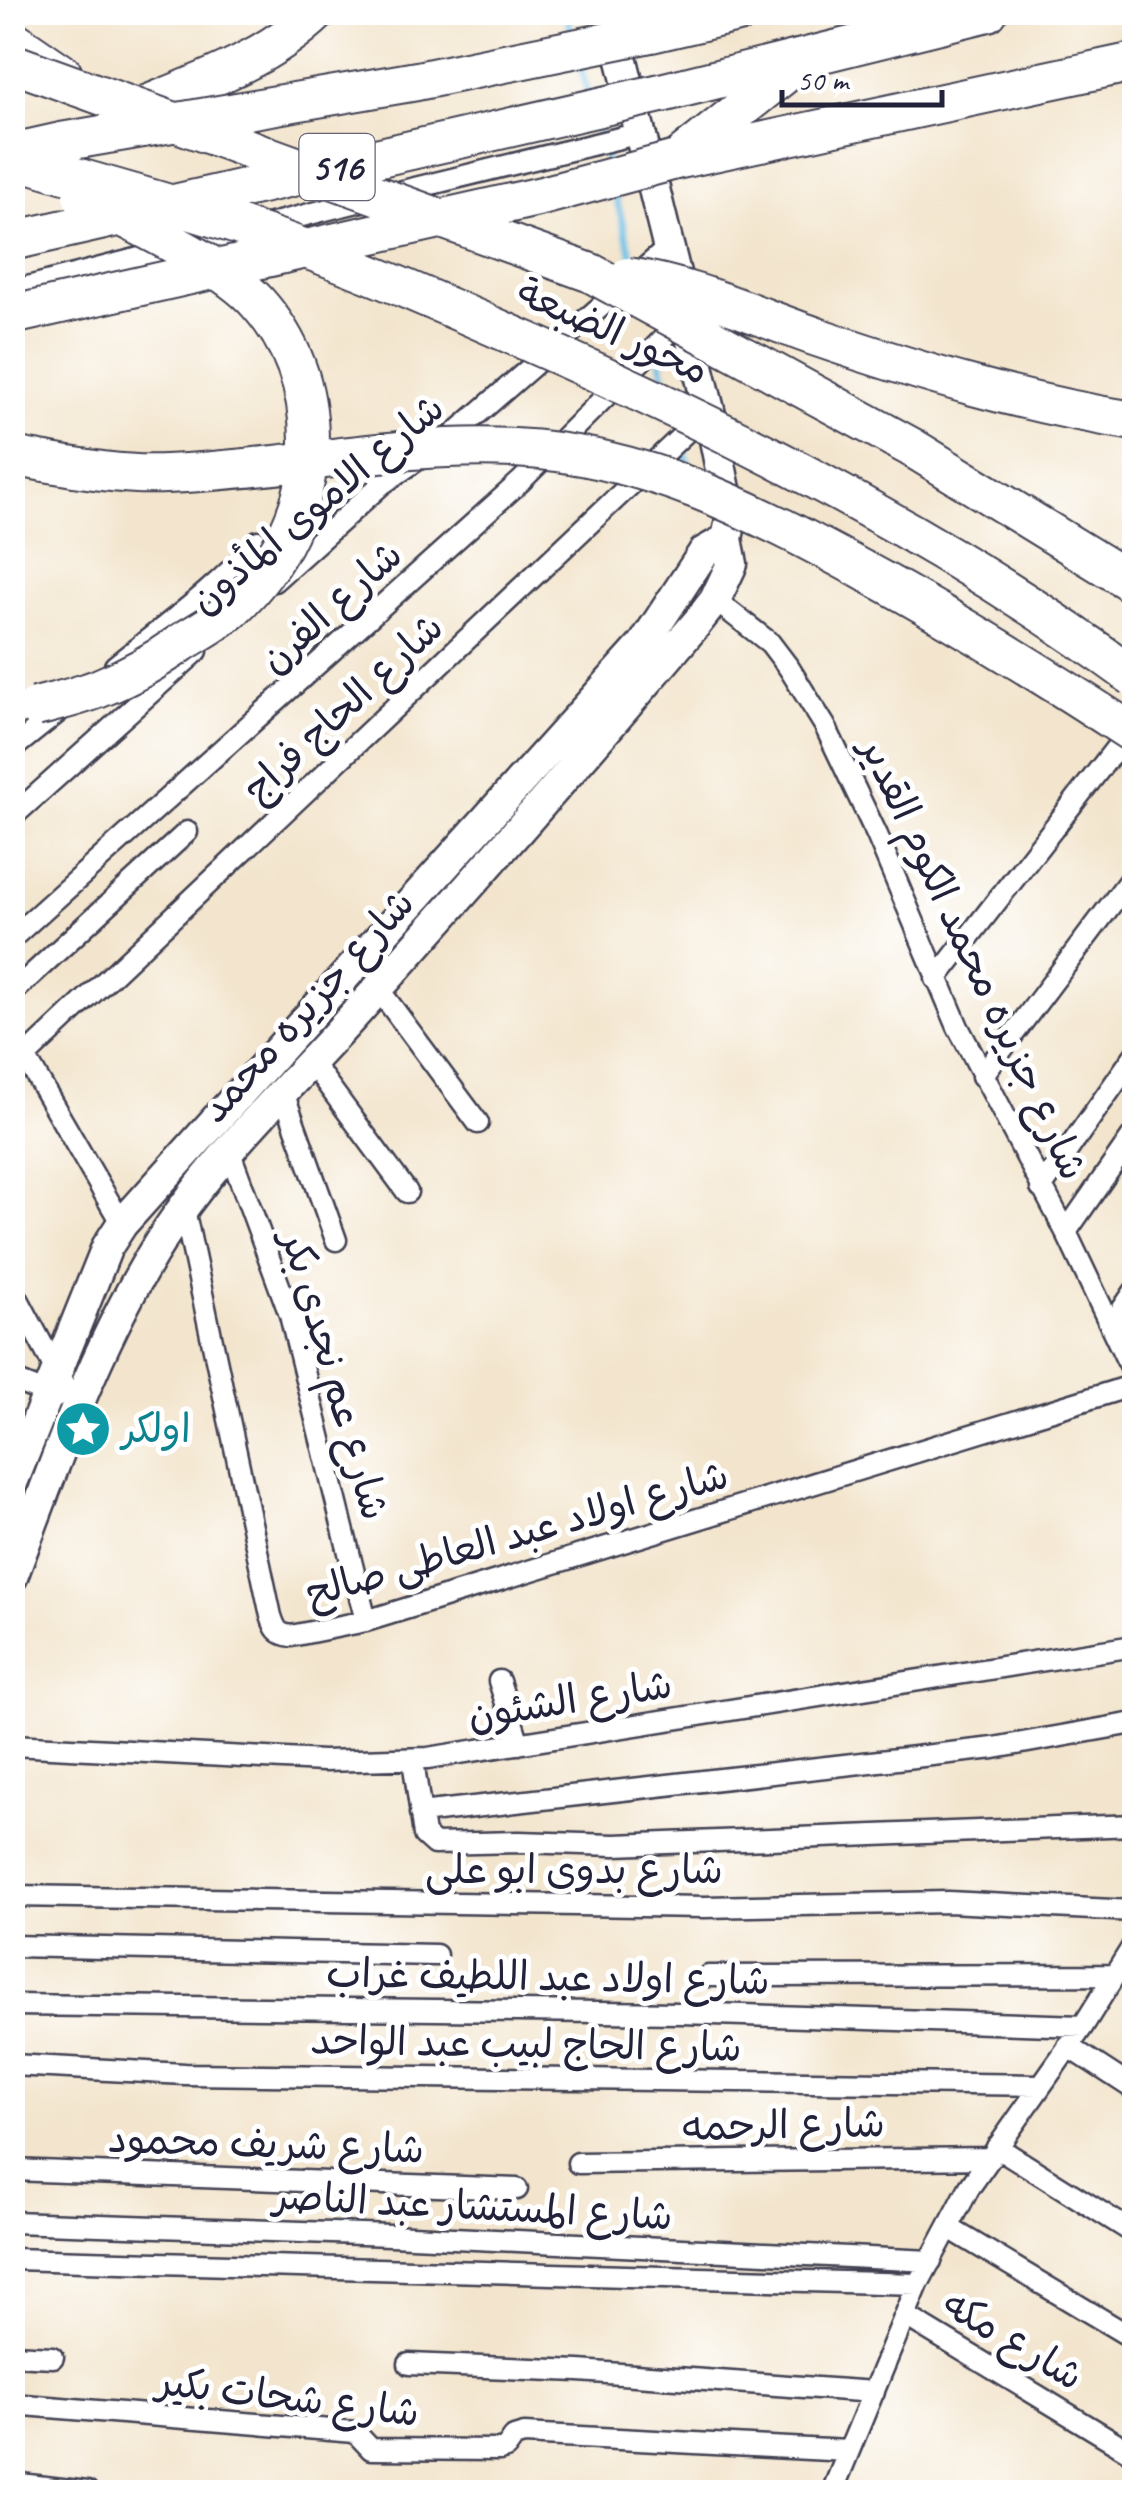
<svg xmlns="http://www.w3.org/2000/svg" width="1147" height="2505" font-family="Caveat,'Playpen Sans Arabic',sans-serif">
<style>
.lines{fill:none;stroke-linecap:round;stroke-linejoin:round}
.stream{stroke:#6bc0e8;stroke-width:6}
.street-casing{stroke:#413f51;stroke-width:25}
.secondary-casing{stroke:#413f51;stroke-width:35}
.highway-casing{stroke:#413f51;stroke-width:42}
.street{stroke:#fff;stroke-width:20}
.secondary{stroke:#fff;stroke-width:30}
.highway{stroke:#fff;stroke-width:38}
.highway-bridge-casing{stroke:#413f51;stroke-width:42;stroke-linecap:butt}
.highway-bridge{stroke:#fff;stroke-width:38}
.labels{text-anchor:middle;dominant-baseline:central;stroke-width:10;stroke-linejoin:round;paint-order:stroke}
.shield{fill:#fff;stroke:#646476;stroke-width:2.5}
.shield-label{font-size:38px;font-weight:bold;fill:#22223b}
.street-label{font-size:40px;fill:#22223b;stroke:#fff}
.culture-label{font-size:40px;fill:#0d838f;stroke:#fff;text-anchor:start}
</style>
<rect width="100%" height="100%" fill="#fff"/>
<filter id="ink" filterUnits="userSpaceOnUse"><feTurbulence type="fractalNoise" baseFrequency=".01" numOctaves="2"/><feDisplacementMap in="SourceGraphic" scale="20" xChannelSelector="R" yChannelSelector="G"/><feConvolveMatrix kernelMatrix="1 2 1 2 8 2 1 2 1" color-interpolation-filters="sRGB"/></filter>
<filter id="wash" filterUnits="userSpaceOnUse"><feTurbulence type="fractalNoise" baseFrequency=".0048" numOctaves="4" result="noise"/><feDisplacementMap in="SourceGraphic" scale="40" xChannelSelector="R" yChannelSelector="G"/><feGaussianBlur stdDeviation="2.25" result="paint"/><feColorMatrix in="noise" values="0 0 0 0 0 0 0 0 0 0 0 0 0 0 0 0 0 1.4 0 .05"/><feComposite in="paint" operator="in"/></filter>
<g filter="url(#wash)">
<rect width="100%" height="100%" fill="#f3e5cd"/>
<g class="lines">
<!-- stream -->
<path class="stream" d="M566 12 572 35
M579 62 589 98
M595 120 607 166
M613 187 635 267
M658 352 669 393
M683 443 691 475"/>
</g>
</g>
<g filter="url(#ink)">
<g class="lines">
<!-- street casing -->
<g class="street-casing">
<path id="street" d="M12 291 329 209 640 133
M274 581 382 484 451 437 669 247
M715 600 770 643 789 668 825 726 877 835 958 1027 1066 1232 1134 1375
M115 666C164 626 217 589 258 541
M12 749 62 709
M12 817 197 651
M12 938 521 481 683 319
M936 979 1134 725
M377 987 478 1123
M12 993 187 832
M12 1034 122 1224
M25 1057 703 416
M311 1062 407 1192
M982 1076 1134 874
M283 1092 336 1240
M229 1150 290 1315 366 1621
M1041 1188 1134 1056
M184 1209 271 1616C275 1628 277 1634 291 1636L366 1621 1134 1385
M1066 1232 1134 1134
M12 1288 76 1408
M1111 1326 1134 1292
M12 1380 56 1397
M499 1681 519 1744
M12 1745 323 1761 428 1758 1134 1646
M413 1760 424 1835 434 1844 519 1842 615 1845 1134 1825
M420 1813 994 1748 1134 1723
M12 1896 705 1907 948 1902 1134 1911
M12 1946 436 1955
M708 1976 1116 1975
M12 2005 681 2013 1083 2026
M1068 2046 1134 2089
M12 2065 185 2074 1039 2085
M997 2147 1134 2233
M578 2163 990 2158
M12 2170 517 2189
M12 2222 391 2235 931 2261
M949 2228 1134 2339
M12 2259 918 2284
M906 2316 1134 2454
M12 2355 53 2357
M409 2364 579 2371 874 2392
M12 2404 355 2432 371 2449 500 2450 506 2448 514 2437 524 2434 848 2451
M12 2483 87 2492
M832 2492 918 2284 969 2188 1083 2026 1134 1944"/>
</g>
<!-- secondary casing -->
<g class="secondary-casing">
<path id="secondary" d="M12 1483 107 1247 122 1224 643 645 704 552 727 539
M12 1577C52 1471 89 1363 146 1265 199 1172 277 1100 348 1022 466 891 582 759 696 624L715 600 732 564 727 539 731 519 709 410 610 12"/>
</g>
<!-- highway casing -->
<g class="highway-casing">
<path id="highway" d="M651 33 742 12
M12 39 63 74
M661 93 988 12
M117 117C185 88 263 64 317 12
M682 156 796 65
M676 160 1134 62
M12 456 45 462"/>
</g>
<!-- street -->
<use href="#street" class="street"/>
<!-- secondary -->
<use href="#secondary" class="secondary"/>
<!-- highway -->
<use href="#highway" class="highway"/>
<!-- highway-bridge casing -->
<g class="highway-bridge-casing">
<path id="highway-bridge" d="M12 63 591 273 911 447 1134 584
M12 153 61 142 417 81 651 33
M12 158C92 183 173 203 252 230 348 262 440 303 533 344 743 436 948 542 1134 677
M12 241 661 93
M628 277C692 286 756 316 817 337 922 373 1025 404 1134 421
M12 315 542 196 676 160
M45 462C85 469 125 476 166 474 282 470 397 442 514 448 644 454 757 512 868 573 960 623 1047 677 1134 734
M36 707C58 701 81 696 102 687 130 676 157 660 181 643 198 632 218 622 232 609 279 565 309 506 309 441 309 389 292 341 257 302 221 262 131 223 82 196"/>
</g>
<!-- highway-bridge -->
<use href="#highway-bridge" class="highway-bridge"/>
</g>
</g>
<!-- icons -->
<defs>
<g id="sight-disc" transform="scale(2.875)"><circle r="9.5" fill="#0f9aa8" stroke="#fff"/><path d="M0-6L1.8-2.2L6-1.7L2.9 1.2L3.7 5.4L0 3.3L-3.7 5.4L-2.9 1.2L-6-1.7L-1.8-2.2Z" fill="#fff"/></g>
</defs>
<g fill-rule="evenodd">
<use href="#sight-disc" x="83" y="1429"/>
</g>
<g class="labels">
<!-- shield labels -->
<rect class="shield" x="299.5" y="134" width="75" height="66" rx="8"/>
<g class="shield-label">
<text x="337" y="167">516</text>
</g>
<!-- street labels -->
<g class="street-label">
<text transform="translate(613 331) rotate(24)">محور الضبعة</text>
<text transform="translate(317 504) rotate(-40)">شارع الاموى المأذون</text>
<text transform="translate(331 607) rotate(-42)">شارع الفرن</text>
<text transform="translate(343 708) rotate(-43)">شارع الحاج فراج</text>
<text transform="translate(974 959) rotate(65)">شارع جزيره محمد الكوم القدير</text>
<text transform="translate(307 1006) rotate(-48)">شارع جزيره محمد</text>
<text transform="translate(335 1375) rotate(74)">شارع عم نجدى بكر</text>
<text transform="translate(517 1534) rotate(-16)">شارع اولاد عبد العاطى صالح</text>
<text transform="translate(570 1700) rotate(-9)">شارع الشئون</text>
<text x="574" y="1870">شارع بدوى ابو على</text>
<text transform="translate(548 1977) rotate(1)">شارع اولاد عبد اللطيف غراب</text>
<text transform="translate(526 2044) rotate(1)">شارع الحاج لبيب عبد الواحد</text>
<text transform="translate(783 2125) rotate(-1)">شارع الرحمه</text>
<text transform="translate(266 2144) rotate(2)">شارع شريف محمود</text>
<text transform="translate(473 2206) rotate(3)">شارع المستشار عبد الناصر</text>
<text transform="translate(1013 2340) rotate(31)">شارع مكه</text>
<text transform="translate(288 2397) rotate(7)">شارع شحات بكير</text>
</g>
<!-- culture labels -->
<g class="culture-label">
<text x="122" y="1429">اولكر</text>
</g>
</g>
<!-- margin -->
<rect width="1147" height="2505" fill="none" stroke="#fff" stroke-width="50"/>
<!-- scale -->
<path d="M782 90v15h160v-15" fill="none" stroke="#22223b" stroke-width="5"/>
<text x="797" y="90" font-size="30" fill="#22223b" stroke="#ffffff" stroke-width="8" paint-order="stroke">50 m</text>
</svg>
